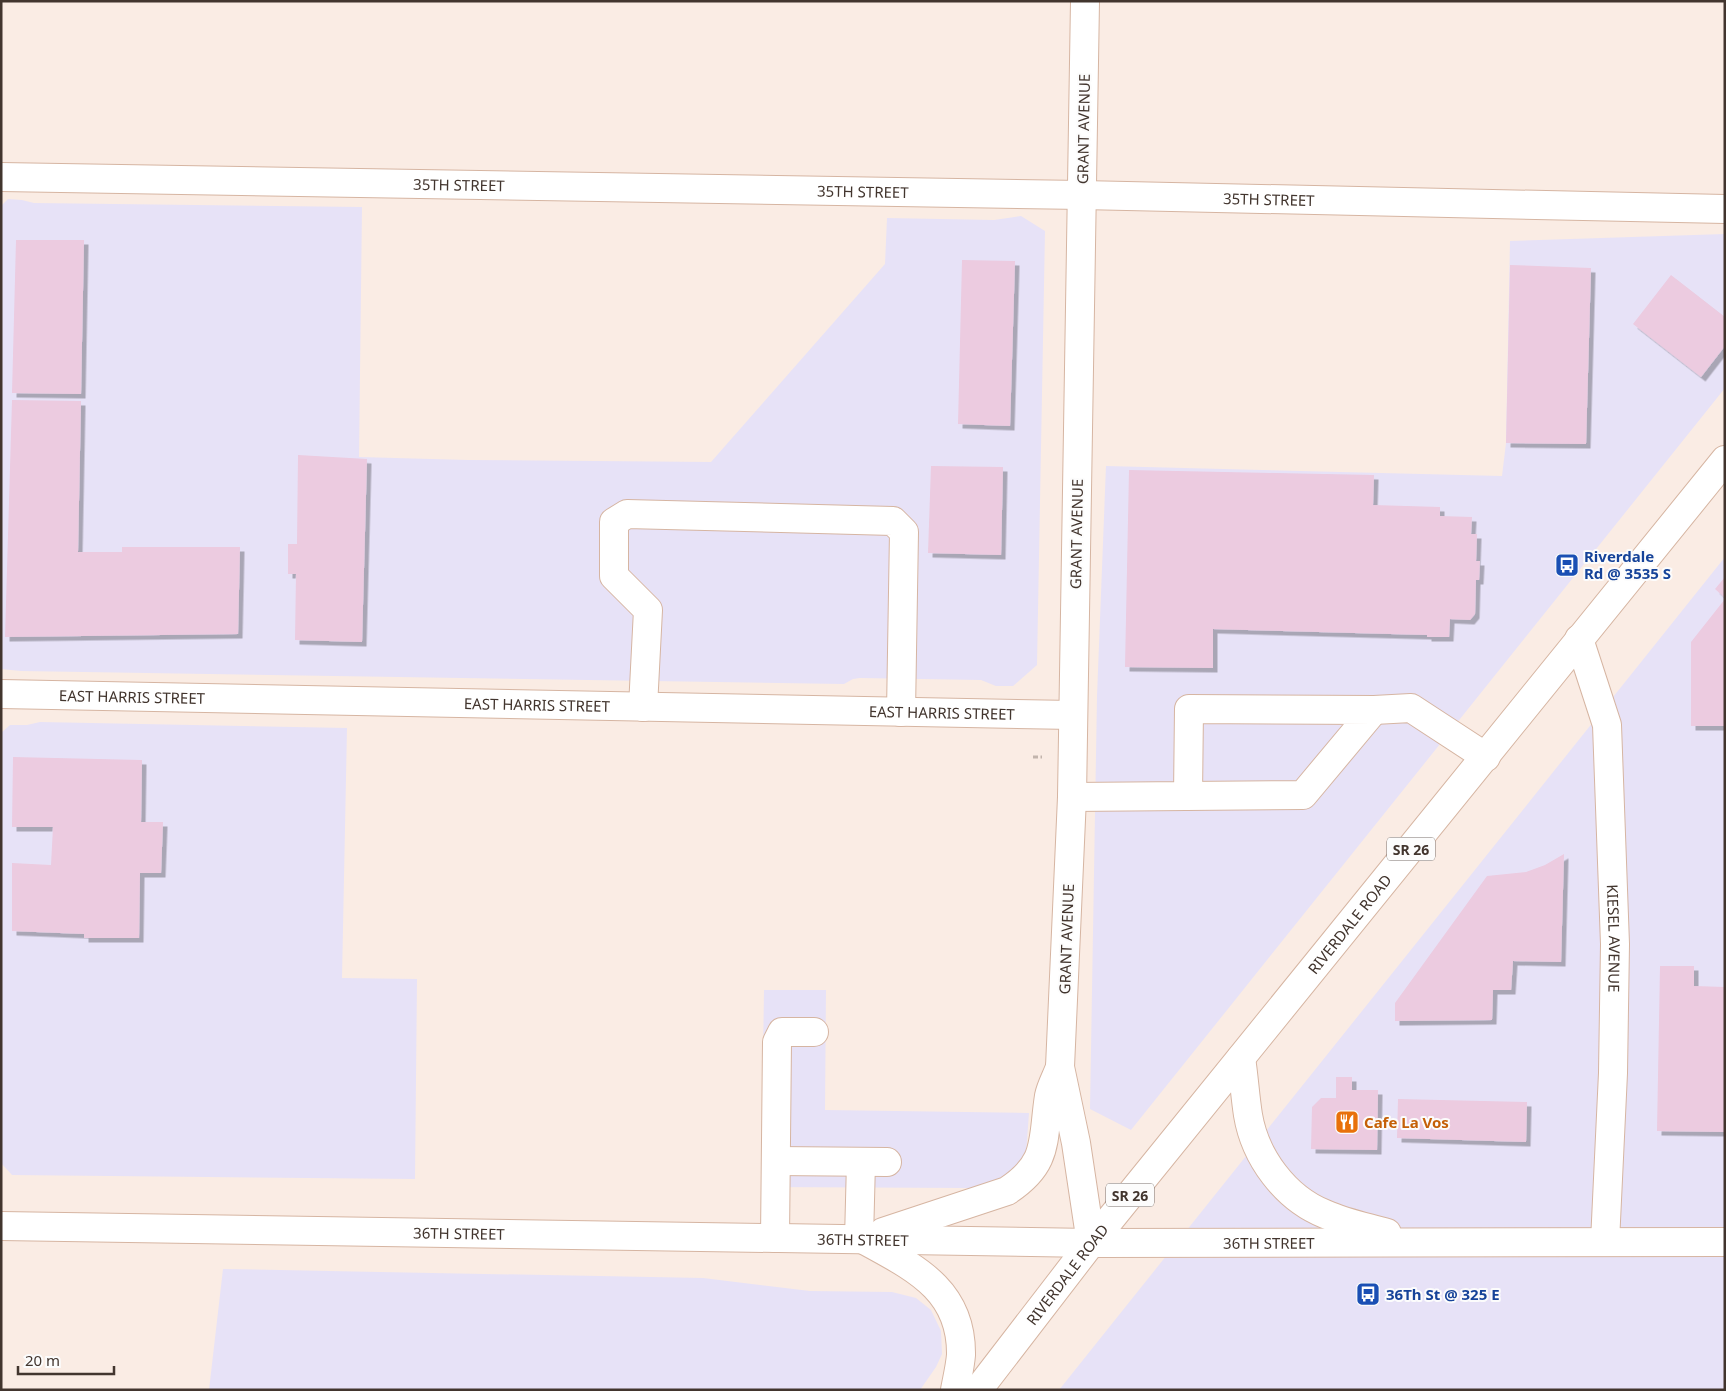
<svg xmlns="http://www.w3.org/2000/svg" width="1726" height="1391" font-family="'Noto Sans',sans-serif">
<style>
.commercial{fill:#e7e2f7}
.building{fill:#eccbe0;filter:url(#shadow)}
.lines{fill:none;stroke-linecap:round;stroke-linejoin:round}
.minor-casing{stroke:#d6b5a2;stroke-width:30}
.major-casing{stroke:#d6b5a2;stroke-width:30}
.path{stroke:#c2b4ac;stroke-width:3;stroke-dasharray:5 2.5;stroke-linecap:butt}
.minor{stroke:#fff;stroke-width:28}
.major{stroke:#fff;stroke-width:28}
.labels{text-anchor:middle;dominant-baseline:central;stroke-width:4;stroke-linejoin:round;paint-order:stroke}
.shield{fill:#fcfcfc;stroke:#7a716c;stroke-width:1}
.shield-label{font-size:14px;font-weight:bold;fill:#42352e}
.street-label{font-size:15px;fill:#42352e;stroke:#fcfcfc}
.transit-label{font-size:15px;font-weight:bold;fill:#164399;stroke:#fcfcfc;text-anchor:start}
.food-label{font-size:15px;font-weight:bold;fill:#c56008;stroke:#fcfcfc;text-anchor:start}
</style>
<defs>
<filter id="shadow"><feDropShadow dx="4.5" dy="4.5" stdDeviation="0" flood-color="#0004"/></filter>
</defs>
<rect width="100%" height="100%" fill="#faece4"/>
<!-- commercial -->
<path class="commercial" d="M8 199 22 200 34 203 362 207 359 457 468 460 711 462 885 264 887 218 994 220 1021 216 1045 231 1037 665 1013 686H996L981 680 860 678 853 679 844 684 21 671 1 669V206Z
M1725 234V388L1131 1130 1090 1109 1097 696 1106 466 1502 476 1506 443 1510 241Z
M1725 557V1390H1059Z
M40 722 347 728 342 978 417 979 415 1179 12 1175 1 1163V733L10 725H27Z
M764 990H826L825 1110 1029 1113 1026 1154 1006 1179 969 1188 761 1187Z
M223 1269 703 1278 810 1291 892 1292 916 1298 931 1310 941 1331 942 1354 936 1367 920 1390H209Z"/>
<!-- building -->
<path class="building" d="M16 240H84L81 394 12 393Z
M962 260 1015 261 1010 426 958 424Z
M1510 265 1591 268 1586 444 1506 443Z
M1671 275 1725 317V346L1701 377 1633 324Z
M12 400 81 401 78 552H122V547H240L238 634 5 637Z
M298 455 367 459 362 642 295 640 296 574H288V544H297Z
M931 466 1003 467 1001 555 928 553Z
M1129 470 1374 475 1373 505 1440 507V516L1472 517 1471 534H1477L1476 561H1480L1479 580H1476L1475 614 1470 620 1450 619 1449 637H1427V635L1213 629V668L1125 667Z
M1725 577V598L1715 589Z
M1725 599V726H1691V642Z
M13 757 142 760 141 822H163L161 873H140L139 938H84V934L12 931V863L51 865 53 827H12Z
M1564 854 1561 962 1513 961 1511 990H1493L1492 1020 1395 1021V1003L1487 876 1526 872 1545 865Z
M1660 966H1694V986L1725 987V1132L1657 1131Z
M1336 1077H1352V1090H1378L1377 1150 1311 1149 1312 1107 1321 1098H1336Z
M1398 1099 1527 1102 1526 1142 1397 1138Z"/>
<g class="lines">
<!-- minor casing -->
<g class="minor-casing">
<g id="minor">
<path d="M1085 1 1072 797 1060 1067 1076 1143 1091 1243"/>
<path id="s1" d="M1 177 1082 195 1725 209"/>
<path id="s2" d="M1579 639 1607 725 1615 944 1613 1073 1605 1242"/>
<path id="s3" d="M1 694 1073 715"/>
<path d="M643 707 648 610 614 576V522L627 514 893 521 904 532 901 712"/>
<path d="M1374 710 1411 708 1486 757"/>
<path d="M1072 797C1149 797 1226 796 1303 795L1374 710 1189 709 1188 796"/>
<path d="M776 1161 887 1162"/>
<path d="M775 1238 777 1042 782 1032H814"/>
<path d="M859 1239 861 1162"/>
</g>
</g>
<!-- major casing -->
<g class="major-casing">
<g id="major">
<path d="M1241 1058C1244 1077 1245 1096 1248 1115 1255 1157 1285 1198 1325 1214 1345 1223 1366 1227 1387 1233"/>
<path id="s4" d="M1 1226 1091 1243 1725 1242"/>
<path d="M883 1232 1007 1191C1050 1163 1042 1140 1049 1096 1051 1086 1057 1076 1060 1067"/>
<path d="M866 1241C915 1268 962 1290 961 1355 960 1367 957 1379 955 1390"/>
<path id="s5" d="M978 1390 1091 1243 1725 460"/>
</g>
</g>
<!-- path -->
<path class="path" d="M1033 757H1042"/>
<!-- minor -->
<use href="#minor" class="minor"/>
<!-- major -->
<use href="#major" class="major"/>
</g>
<!-- icons -->
<defs>
<g id="bus-square" transform="scale(1.25)"><rect x="-9" y="-9" width="18" height="18" rx="4" fill="#1a4fb4" stroke="#fcfcfc"/><path d="M-5-6H5V4H4V6H2V4H-2V6H-4V4H-5ZM-3.5-4V0h7V-4ZM-3.5 1.2v1.5H-2V1.2ZM2 1.2v1.5H3.5V1.2Z" fill="#fff"/></g>
<g id="restaurant-square" transform="scale(1.25)"><rect x="-9" y="-9" width="18" height="18" rx="4" fill="#e8710a" stroke="#fcfcfc"/><path d="M-5-6h1v4h1v-4h1v4h1v-4h1v5L-1.5 .5V6h-2V.5L-5-1ZM5-6V6H3V1.5H1.5Q1.5-4 5-6Z" fill="#fff"/></g>
</defs>
<g fill-rule="evenodd">
<use href="#bus-square" x="1567" y="565"/>
<use href="#restaurant-square" x="1347" y="1122"/>
<use href="#bus-square" x="1368" y="1294"/>
</g>
<g class="labels">
<!-- shield labels -->
<g class="shield">
<rect x="1387" y="837.5" width="48" height="23" rx="4"/>
<rect x="1106" y="1183.5" width="48" height="23" rx="4"/>
</g>
<g class="shield-label">
<text x="1411" y="849">SR 26</text>
<text x="1130" y="1195">SR 26</text>
</g>
<!-- street labels -->
<g class="street-label">
<text transform="translate(1083 129) rotate(-89)">GRANT AVENUE</text>
<text stroke="none"><textPath href="#s1" startOffset="458">35TH STREET</textPath></text>
<text stroke="none"><textPath href="#s1" startOffset="862">35TH STREET</textPath></text>
<text stroke="none"><textPath href="#s1" startOffset="1268">35TH STREET</textPath></text>
<text transform="translate(1076 534) rotate(-89)">GRANT AVENUE</text>
<text stroke="none"><textPath href="#s3" startOffset="131">EAST HARRIS STREET</textPath></text>
<text stroke="none"><textPath href="#s3" startOffset="536">EAST HARRIS STREET</textPath></text>
<text stroke="none"><textPath href="#s3" startOffset="941">EAST HARRIS STREET</textPath></text>
<text stroke="none"><textPath href="#s5" startOffset="596">RIVERDALE ROAD</textPath></text>
<text stroke="none"><textPath href="#s2" startOffset="304">KIESEL AVENUE</textPath></text>
<text transform="translate(1066 939) rotate(-88)">GRANT AVENUE</text>
<text stroke="none"><textPath href="#s4" startOffset="458">36TH STREET</textPath></text>
<text stroke="none"><textPath href="#s4" startOffset="862">36TH STREET</textPath></text>
<text stroke="none"><textPath href="#s4" startOffset="1268">36TH STREET</textPath></text>
<text stroke="none"><textPath href="#s5" startOffset="146">RIVERDALE ROAD</textPath></text>
</g>
<!-- transit labels -->
<g class="transit-label">
<text x="1584" y="556">Riverdale<tspan x="1584" dy="17">Rd @ 3535 S</tspan></text>
<text x="1386" y="1294">36Th St @ 325 E</text>
</g>
<!-- food labels -->
<g class="food-label">
<text x="1364" y="1122">Cafe La Vos</text>
</g>
</g>
<!-- border -->
<rect width="1726" height="1391" fill="none" stroke="#42352e" stroke-width="5"/>
<!-- scale -->
<path d="M18 1366v8h96v-8" fill="none" stroke="#42352e" stroke-width="2.5"/>
<text x="25" y="1366" font-size="15" fill="#42352e" stroke="#fcfcfc" stroke-width="4" paint-order="stroke">20 m</text>
</svg>
